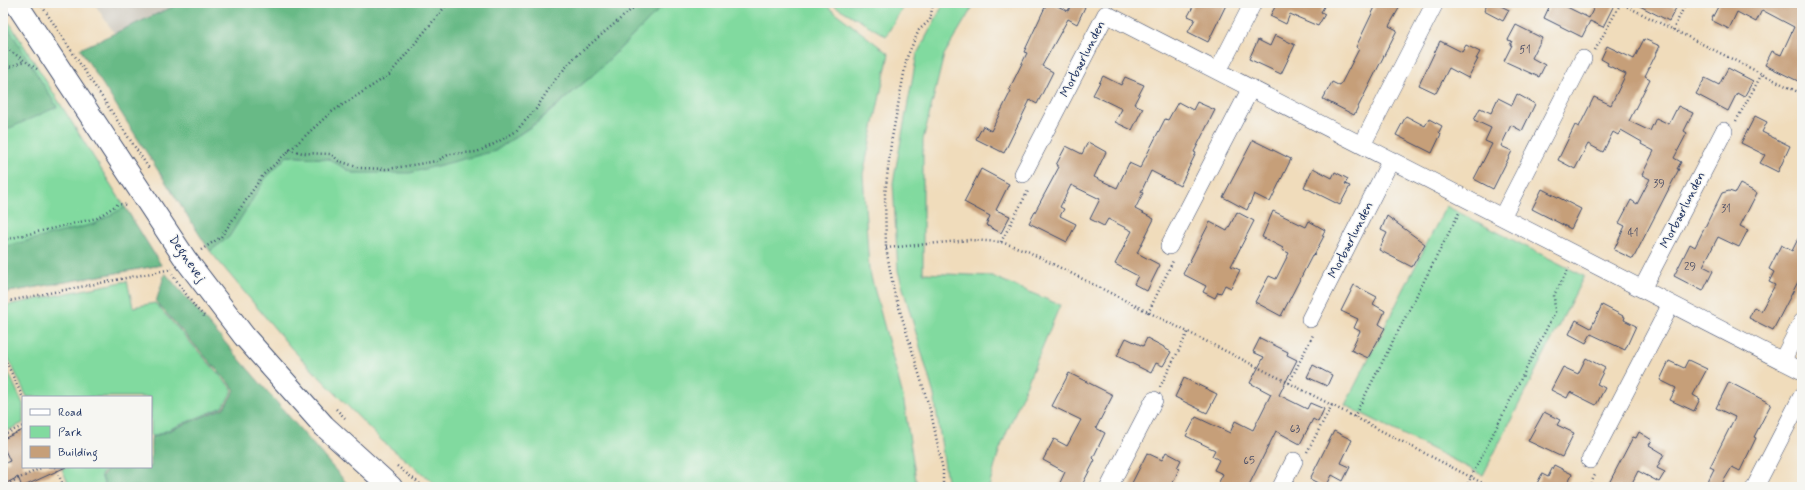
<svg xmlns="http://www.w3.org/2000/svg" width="1805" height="490" font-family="Mynerve,sans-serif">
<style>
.industrial{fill:#c9c3b8}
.green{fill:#81da9f;stroke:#4e847e}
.forest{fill:#68ba86;stroke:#427472}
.building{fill:#c69f79}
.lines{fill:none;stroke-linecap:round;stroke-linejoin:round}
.street-casing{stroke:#3b496c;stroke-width:18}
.secondary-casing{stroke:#3b496c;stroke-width:24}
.path{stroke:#3b496c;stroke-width:2.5;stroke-dasharray:1 3;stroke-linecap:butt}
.street{stroke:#fff;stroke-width:17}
.secondary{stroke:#fff;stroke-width:22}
.labels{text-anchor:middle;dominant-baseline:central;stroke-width:3;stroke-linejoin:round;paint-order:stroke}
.number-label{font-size:11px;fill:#464b65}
.street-label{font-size:13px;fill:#1b2f5e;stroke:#f6f6f2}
</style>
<rect width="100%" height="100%" fill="#f6f6f2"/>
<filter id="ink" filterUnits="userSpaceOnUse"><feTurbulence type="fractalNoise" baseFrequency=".025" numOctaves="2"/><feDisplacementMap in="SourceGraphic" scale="8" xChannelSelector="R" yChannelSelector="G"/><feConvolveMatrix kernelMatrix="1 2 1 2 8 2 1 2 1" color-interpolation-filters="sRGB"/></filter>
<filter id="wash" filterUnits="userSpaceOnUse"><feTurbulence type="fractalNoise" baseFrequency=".012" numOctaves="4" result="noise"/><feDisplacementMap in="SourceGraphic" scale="16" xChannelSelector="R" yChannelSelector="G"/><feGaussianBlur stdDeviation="0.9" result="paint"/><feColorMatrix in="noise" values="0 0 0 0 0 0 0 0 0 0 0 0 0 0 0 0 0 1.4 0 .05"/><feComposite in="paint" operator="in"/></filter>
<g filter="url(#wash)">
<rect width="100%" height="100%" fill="#f0dcbb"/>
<!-- industrial -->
<path class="industrial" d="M94 3H181L114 33Z"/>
<!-- green -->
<path class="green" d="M666 3H823L889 54 863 174 869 269 903 396 917 487H439L381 440 292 349 210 251 229 237 265 179 287 156 329 159 353 173 461 159 495 151 538 122 593 75Z
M830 3H905L886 36Z
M944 3H975L944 55 923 140V273L992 276 1060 305 999 451 989 487H948L934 395 898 271 893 183 917 54Z
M3 16 11 25 161 265 3 293Z
M1446 206 1584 276 1483 475 1345 405Z
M127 281 133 307 155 303 233 390 223 407 151 437V397H27L3 347V306Z
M3 361 23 404V423L3 433Z
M61 467H108L101 475 105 487H70Z"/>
<!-- forest -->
<path class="forest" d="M181 3H666L593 75 537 122 495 151 410 173H353L329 159 287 156 265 179 229 237 210 251 80 49Z
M3 19 57 107 3 131Z
M125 207 161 265 3 293V247L94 224Z
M165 273 350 487H106L102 476 110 467H151V438L224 408 235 390 156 302Z"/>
<g id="blocks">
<!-- building -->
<path class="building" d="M1047 3H1051L1068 11 1072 3H1079L1085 7 1077 24 1068 19 1042 66 1053 72 1037 104 1030 100 1004 153 976 139 983 126 991 131 1011 91 1009 90 1027 53 1024 52Z
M1195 3H1227L1208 42 1188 32 1195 19 1188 16Z
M1267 3H1326L1321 12 1325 14 1318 26 1290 14 1286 24 1270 16 1275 7Z
M1377 3H1402L1389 26 1397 30 1354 115 1323 99 1332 82 1340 86 1359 49 1356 47Z
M1488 3H1495L1509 10 1503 21 1484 11Z
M1551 3H1559L1589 18 1596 3H1615L1603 27 1590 21 1582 37 1544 18Z
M1634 3H1665L1676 8 1669 21Z
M1720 3H1802V83L1765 65 1772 51 1781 55 1794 27 1762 10 1756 22 1737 12 1729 29 1711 20Z
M1516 25 1542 38 1532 58 1545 65 1539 77 1504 61 1512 45H1510L1512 41 1508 40Z
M1275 35 1295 45 1281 74 1249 59 1258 40 1270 46Z
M1644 39 1660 46 1645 76 1650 79 1629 121 1650 131 1656 118 1669 124 1678 106 1693 113 1684 131 1687 133 1674 158 1681 162 1677 169H1679L1633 259 1614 250 1625 226 1619 223 1631 200 1637 204 1650 179 1642 175 1654 151 1641 144 1642 142 1621 130 1618 135 1613 132 1603 152 1588 144 1575 169 1558 160 1575 125 1579 127 1594 97 1611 105 1626 74 1607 65 1608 63 1601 59 1607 46 1634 59Z
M1440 41 1462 52 1466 45 1480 52 1476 59H1478L1468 78 1449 68 1436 93 1419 85Z
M1728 68 1753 81 1744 97 1737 93 1728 111 1696 94 1705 78 1719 85Z
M1103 76 1121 85 1125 77 1144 85 1134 104 1143 108 1132 130 1115 122 1122 109 1093 95Z
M1517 94 1535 104 1522 131 1511 125 1501 146 1512 151 1493 189 1474 179 1492 144 1485 141 1491 128 1474 120 1480 108 1491 113 1498 98 1512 105Z
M1178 102 1193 110 1197 102 1215 110 1194 152 1196 153 1180 186 1151 171 1141 192 1143 193 1135 209 1154 219 1137 253 1160 265 1147 291 1134 284 1138 276 1115 264 1132 231 1108 219 1104 226 1090 219 1100 199 1071 185 1060 207 1064 209 1060 216 1076 224 1067 242 1029 223 1059 167 1056 165 1066 146 1082 154 1088 142 1106 152 1094 177 1117 188 1129 163 1140 168 1165 119 1168 120Z
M1406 116 1425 126 1429 119 1442 126 1439 132 1441 134 1432 153 1396 135Z
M1755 116 1767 122 1762 132 1790 146 1778 172 1760 163 1765 155 1741 143Z
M1253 140 1291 159 1270 202 1254 194 1247 210 1223 197Z
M1313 168 1332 178 1335 172 1348 179 1345 184 1350 186 1340 205 1304 187Z
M981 169 1009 184 996 210 1010 216 1001 233 986 225 990 216 964 202Z
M1740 184 1757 193 1740 226 1748 230 1739 247 1718 237 1703 266 1713 271 1703 291 1674 276 1690 244 1695 247 1722 193 1729 191 1735 193Z
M1542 189 1581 209 1571 229 1532 209Z
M1273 211 1306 227 1309 221 1325 230 1322 236H1324L1314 255 1313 254 1281 316 1255 302 1269 276 1276 279 1289 253 1282 250 1283 248 1262 237Z
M1237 212 1254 221 1231 266 1240 270 1231 288 1225 285 1221 293 1218 292 1215 298 1203 292 1206 286 1183 274 1210 222 1227 231Z
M1387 216 1425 244 1412 267 1379 250 1387 233 1381 230Z
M1802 231V274L1773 330 1749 318 1754 307 1761 311 1775 285 1769 282 1774 272 1769 269 1781 245 1792 251Z
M1354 285 1377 297 1373 304 1385 311 1379 324 1385 328 1368 358 1351 350 1360 331 1354 328 1358 319 1341 311Z
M1602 305 1625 317 1624 320 1636 326 1625 350 1591 334 1586 343 1569 334 1576 320 1591 328Z
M1126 338 1143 346 1147 338 1164 347V348L1171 352 1163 366 1156 363 1151 373 1117 356Z
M1260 338 1288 352 1287 355 1297 360 1279 395 1307 409 1310 403 1324 409 1318 422 1313 419 1300 444 1276 431 1248 487H1225L1218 484 1223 474 1214 470 1219 460 1212 456 1215 450 1186 436 1196 417 1230 433 1235 421 1253 430 1271 394 1250 383 1264 357 1253 352Z
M1586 358 1605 368 1597 384 1605 388 1596 405 1570 392 1567 398 1551 390 1563 367 1578 374Z
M1688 360 1707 369 1693 395 1700 399 1694 411 1670 400 1676 388 1660 380 1669 361 1684 368Z
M1313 365 1332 375 1327 386 1307 377Z
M1069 373 1113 395 1096 428 1105 433 1093 458 1095 460 1081 487H1058L1065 472 1043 460 1054 439 1067 446 1081 420 1052 406Z
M1184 378 1217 394 1207 413 1175 397Z
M1729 382 1771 404 1754 437 1756 438 1740 471 1732 467 1720 487H1705L1714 469 1710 467 1735 417 1716 408Z
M1544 412 1560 420 1557 425 1574 433 1562 457 1528 441Z
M23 430V467H66L22 487 18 477 3 485V464L10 461 3 446V439Z
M1334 431 1352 440 1341 463 1350 467 1343 481 1332 475 1326 487 1310 479Z
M1639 432 1652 440 1649 445 1664 454 1657 468 1665 472 1659 482 1638 471 1630 487H1607L1633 437 1636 438Z
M1166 452 1181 460 1177 468 1179 469 1171 487H1130L1147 453 1162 460Z
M1554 465 1572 474 1566 486 1569 487H1535L1542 474 1548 477Z"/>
</g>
</g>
<g filter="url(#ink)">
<use href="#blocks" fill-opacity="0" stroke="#3b496c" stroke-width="1"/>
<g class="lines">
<!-- street casing -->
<g class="street-casing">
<path id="street" d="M1218 71 1253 3
M1362 145 1435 3
M1023 174 1106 14 1802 371
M1502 217 1583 59
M1169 246 1251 88
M1642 289 1724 131
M1310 319 1391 160
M1782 361 1802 322
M1590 460 1671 304
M1109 487 1154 400
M1281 487 1294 461
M1755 487 1802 396"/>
</g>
<!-- secondary casing -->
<g class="secondary-casing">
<path id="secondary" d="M16 3 186 260 244 336 324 426 391 487"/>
</g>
<!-- path -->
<path class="path" d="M40 3 150 170
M933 3 930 20 919 30 907 57 891 143 885 194 886 248 894 291 931 413 943 470V487
M1620 3 1802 94
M1673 30 1686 3
M3 46 37 69
M1595 50 1621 3
M3 70 24 61
M1736 121 1762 74
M289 150 303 153 331 154 339 161 360 168 388 169 437 161 450 154 477 152 494 144 515 132 536 109 554 81 574 58 639 3
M3 240 97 218 118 204 128 205
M1001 242 1029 189
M886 248 970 240 1001 242 1025 250 1289 383 1490 487
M201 250 221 237 263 175 330 113 389 75 448 3
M172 274 195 307 204 316
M3 302 172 269
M1148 313 1173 261
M3 355 23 398
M1289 383 1314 333
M1160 387 1188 332
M336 409 345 418
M1354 417 1459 213
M3 435 23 426
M1307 452 1332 405
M397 466 424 487
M55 467 64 487
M3 486 43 467
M1466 487 1555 312 1554 295 1569 268
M1589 487 1595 475"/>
<!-- street -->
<use href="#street" class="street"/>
<!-- secondary -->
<use href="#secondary" class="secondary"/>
</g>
</g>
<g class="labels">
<!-- number labels -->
<g class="number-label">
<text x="1525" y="50">51</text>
<text x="1659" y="184">39</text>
<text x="1726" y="209">31</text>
<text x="1633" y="233">41</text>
<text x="1690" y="267">29</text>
<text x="1295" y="429">63</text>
<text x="1249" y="461">65</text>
</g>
<!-- street labels -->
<g class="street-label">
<text transform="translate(1083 59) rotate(-63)">Morbærlunden</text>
<text transform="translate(1683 210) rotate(-63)">Morbærlunden</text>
<text transform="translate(1351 240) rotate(-63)">Morbærlunden</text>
<text transform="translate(187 259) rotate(55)">Degnevej</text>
</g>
</g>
<!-- margin -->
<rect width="1805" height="490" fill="none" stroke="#f6f6f2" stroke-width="16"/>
<!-- legend -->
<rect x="22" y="396" width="130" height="72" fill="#f6f6f2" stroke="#9ea6b7"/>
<rect x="30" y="409" width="20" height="6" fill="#ffffff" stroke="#9ea6b7"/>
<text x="58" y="416" font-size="12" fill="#1b2f5e">Road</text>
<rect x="30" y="426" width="20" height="12" fill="#81da9f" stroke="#9ea6b7"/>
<text x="58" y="436" font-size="12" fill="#1b2f5e">Park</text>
<rect x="30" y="446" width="20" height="12" fill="#c69f79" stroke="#9ea6b7"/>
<text x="58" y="456" font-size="12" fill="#1b2f5e">Building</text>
</svg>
